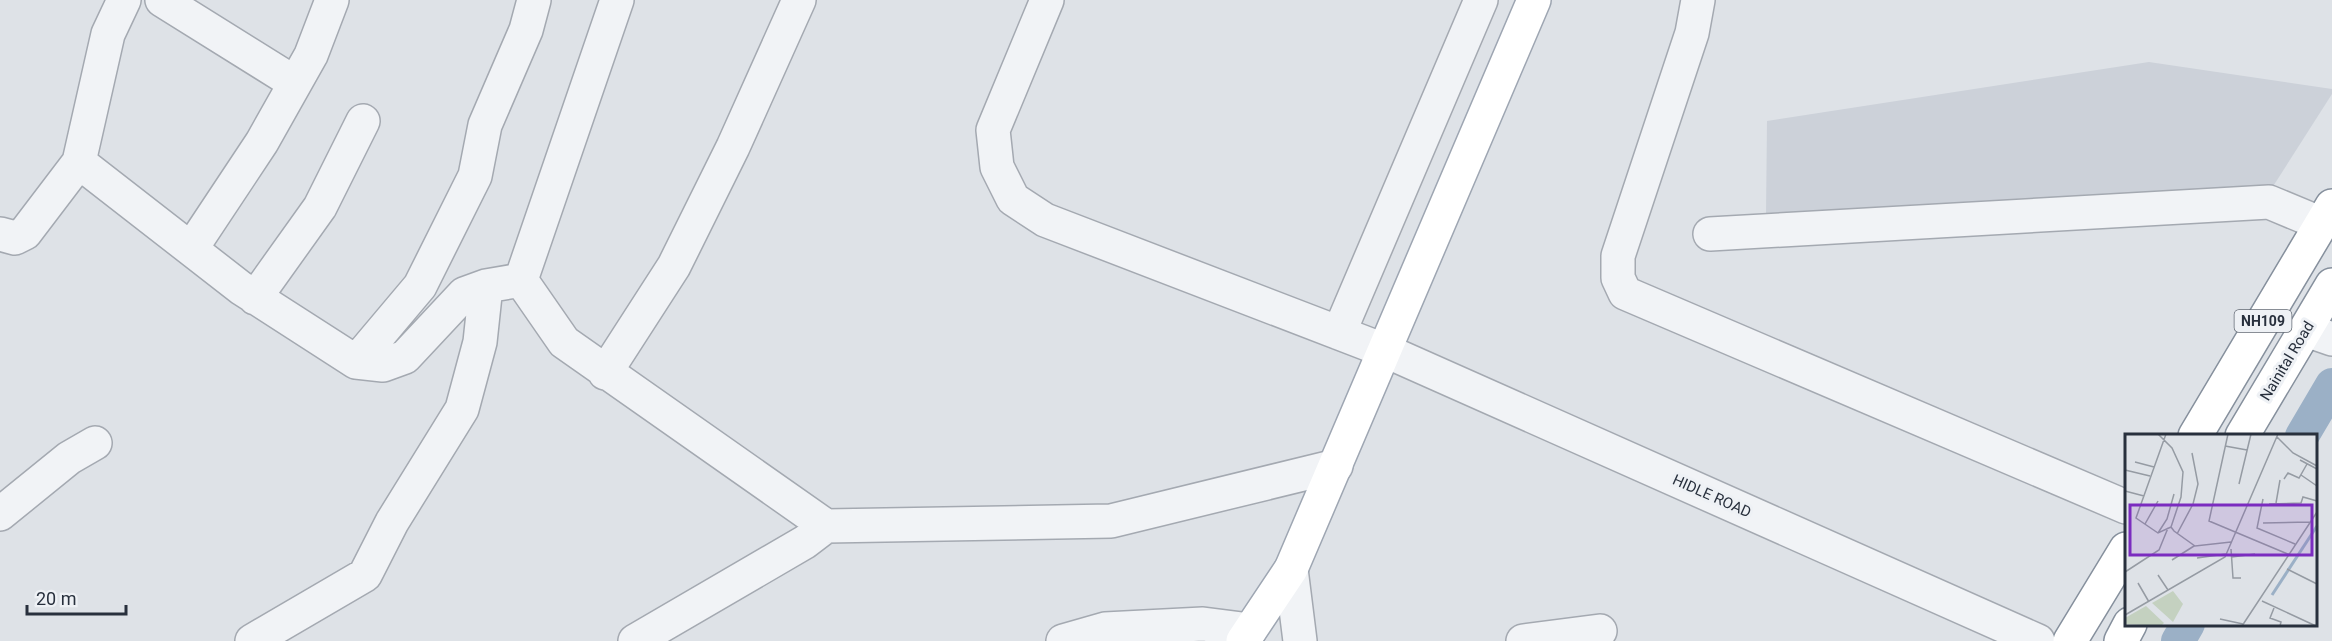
<svg xmlns="http://www.w3.org/2000/svg" width="2332" height="641" font-family="Roboto,sans-serif">
<style>
.built{fill:#ccd1d9}
.lines{fill:none;stroke-linecap:round;stroke-linejoin:round}
.canal{stroke:#9bb0c6;stroke-width:34}
.minor-casing{stroke:#a4a9b1;stroke-width:36}
.major-casing{stroke:#9ea6b2;stroke-width:36}
.highway-casing{stroke:#86909d;stroke-width:36}
.minor{stroke:#f1f3f6;stroke-width:33}
.major{stroke:#fff;stroke-width:33}
.highway{stroke:#fff;stroke-width:33}
.labels{text-anchor:middle;dominant-baseline:central;stroke-width:6;stroke-linejoin:round;paint-order:stroke}
.shield{fill:#eef1f5;stroke:#636a74;stroke-width:1.5}
.shield-label{font-size:14px;font-weight:bold;fill:#28303d}
.street-label{font-size:15px;fill:#28303d;stroke:#eef1f5}
.inset-river{fill:none;stroke:#9bb0c6;stroke-width:3}
.inset-road{fill:none;stroke:#959ba3;stroke-width:1.5}
.view{fill:#7b2cbf;fill-opacity:0.15;stroke:#7b2cbf;stroke-width:3}
.inset-edge{fill:none;stroke:#28303d;stroke-width:3}
</style>
<rect width="100%" height="100%" fill="#dee2e7"/>
<!-- built -->
<path class="built" d="M2149 62 2332 89V94L2272 188 1766 214 1767 121Z"/>
<g class="lines">
<!-- canal -->
<path class="canal" d="M2302 436 2332 385
M2178 641 2188 624"/>
<!-- minor casing -->
<g class="minor-casing">
<path id="minor" d="M124 0 108 34 79 162 241 288 356 362 383 365 405 357 464 294 486 286 521 280
M162 0 295 83
M617 0 521 280 564 342 826 526 1111 521 1336 466
M1047 0 993 130 997 167 1013 199 1045 220 1386 351 2038 641
M1698 0 1692 33 1618 256V278L1625 293 2126 507
M0 234 15 238 25 233 79 162
M1710 234 2269 202 2322 224
M191 249 262 142 311 55 332 0
M255 298 320 207 363 121
M2306 330 2332 339
M1339 333 1481 0
M356 362 420 286 475 176 485 125 526 30 534 0
M605 373 674 266 733 147 799 0
M0 514 69 458 95 443
M1291 569 1300 641
M252 641 365 575 392 522 462 409 480 342 486 286
M635 641 805 542 826 526
M1063 641 1105 629 1203 624 1250 630
M1523 641 1600 631"/>
</g>
<!-- major casing -->
<g class="major-casing">
<path id="major" d="M1243 641 1291 569 1534 0"/>
</g>
<!-- highway casing -->
<g class="highway-casing">
<path id="highway" d="M2195 436 2332 206
M2242 436 2332 285
M2070 641 2126 549
M2121 641 2130 624"/>
</g>
<!-- minor -->
<use href="#minor" class="minor"/>
<!-- major -->
<use href="#major" class="major"/>
<!-- highway -->
<use href="#highway" class="highway"/>
</g>
<g class="labels">
<!-- shield labels -->
<rect class="shield" x="2234.5" y="310" width="57" height="22" rx="4.5"/>
<g class="shield-label">
<text x="2263" y="321">NH109</text>
</g>
<!-- street labels -->
<g class="street-label">
<text transform="translate(2287 361) rotate(-59)">Nainital Road</text>
<text transform="translate(1712 496) rotate(24)">HIDLE ROAD</text>
</g>
</g>
<!-- overview -->
<g transform="translate(2125 434)">
<rect width="192" height="192" fill="#dee2e7"/>
<path d="M21 172 39 189 36 192 0 190V184Z" fill="#c4d1c0"/>
<path d="M48 157 58 170 48 188 27 169Z" fill="#c4d1c0"/>
<path class="inset-river" d="M147 161 192 92"/>
<path class="inset-road" d="M33 0 47 14 58 38 56 63 46 93 49 97 70 112 106 108M41 0 11 84 33 99 46 93M103 0 84 87 165 121M152 3 168 19 192 32M100 12 122 16M175 26 192 35M10 28 29 33M0 36 25 42M176 41 192 52M159 45 163 39 174 44 182 30M114 50 126 0M0 57 19 62M138 65 132 94 170 110M151 69 155 46M144 70 176 69 178 63 192 67M138 89 185 88M20 90 33 67M33 99 42 85 49 60M52 100 68 70 73 50 67 19M106 115 108 144H116M107 123 130 120M72 124 101 120M47 126 69 112M162 135 192 150M0 138 34 116 43 94M33 141 43 156M13 149 24 168M137 167 191 192M149 174 145 184 156 188 155 192M0 181 100 123 153 0M95 185 118 190M117 192 192 78"/>
<path class="view" d="M5 71H187V121H5Z"/>
<rect width="192" height="192" class="inset-edge"/>
</g>
<!-- scale -->
<path d="M27 605v9h99v-9" fill="none" stroke="#28303d" stroke-width="3"/>
<text x="36" y="605" font-size="18" fill="#28303d" stroke="#eef1f5" stroke-width="4.5" paint-order="stroke">20 m</text>
</svg>
